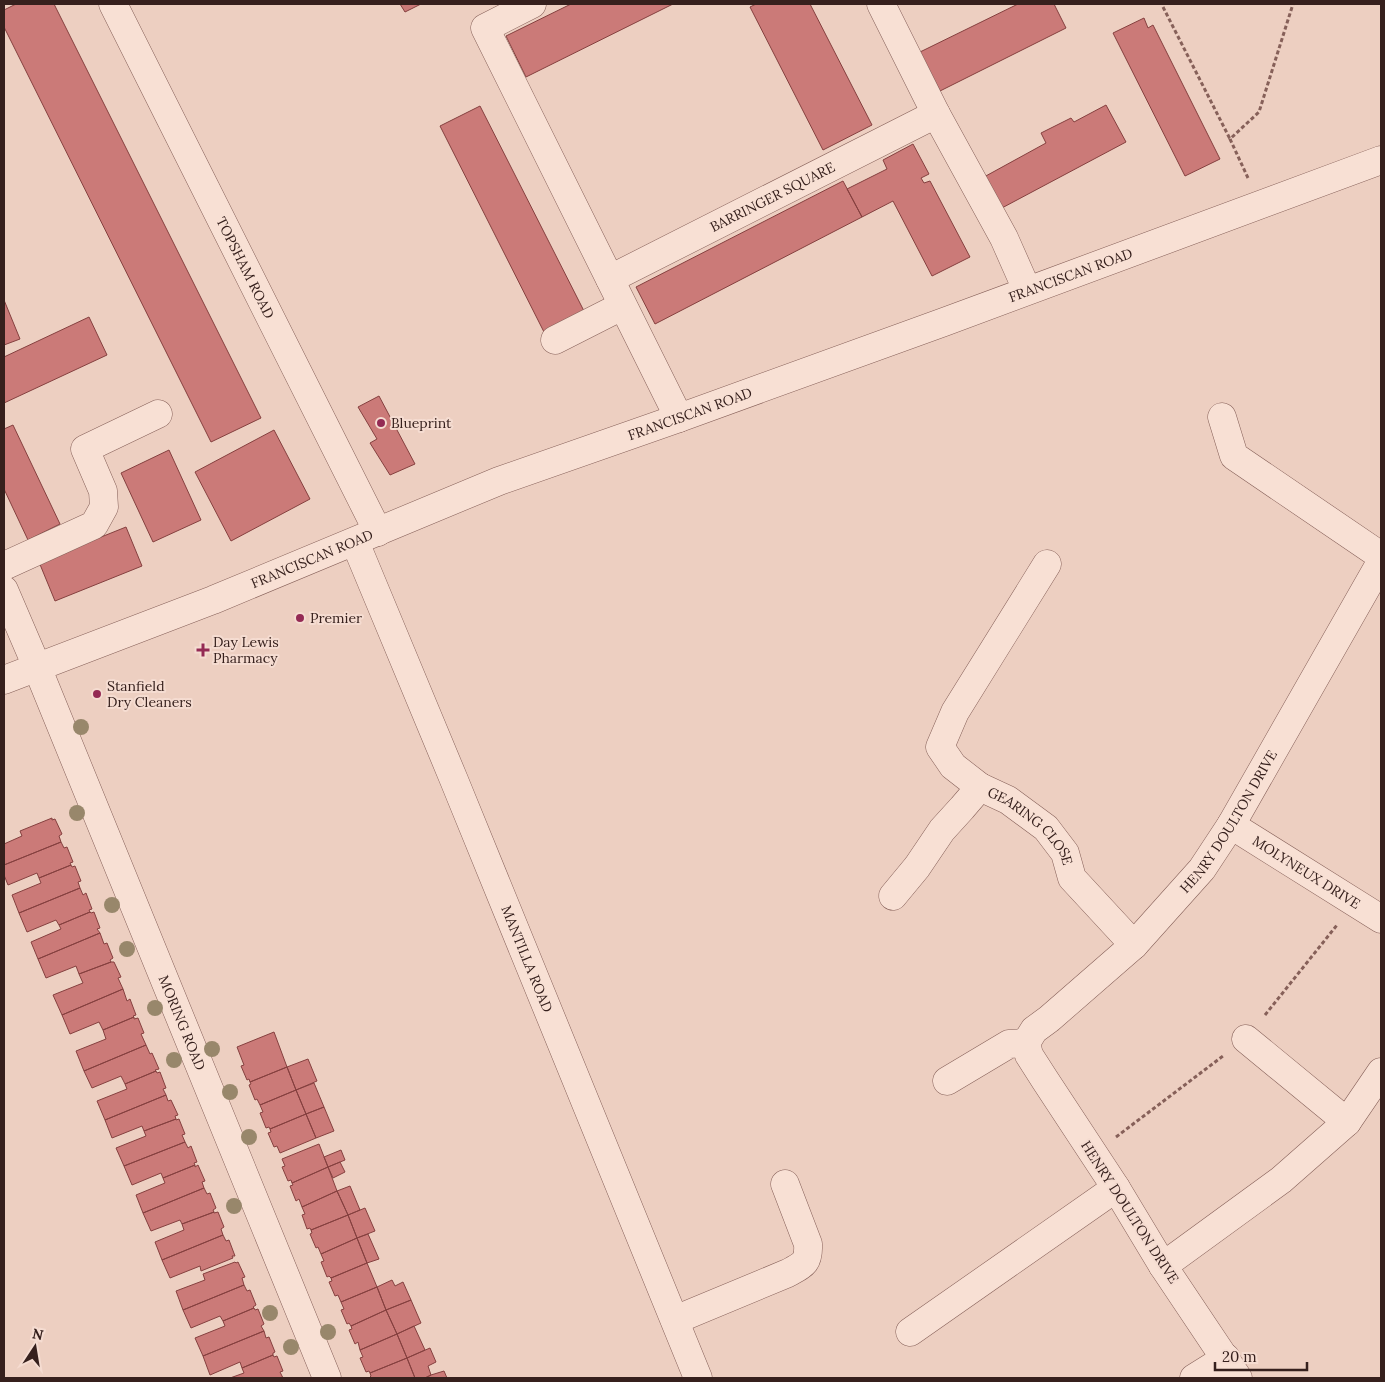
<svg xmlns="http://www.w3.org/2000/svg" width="1385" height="1382" font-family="Lora,serif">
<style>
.building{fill:#cb7a78;stroke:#85403f}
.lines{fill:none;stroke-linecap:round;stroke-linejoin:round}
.minor-casing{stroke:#866059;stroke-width:29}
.path{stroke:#866059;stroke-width:3;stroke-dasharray:4 2.5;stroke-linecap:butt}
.minor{stroke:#f8e0d4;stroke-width:28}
.tree{fill:#98876b}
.poi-dot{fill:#942a54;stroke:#f5dcd1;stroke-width:2}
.labels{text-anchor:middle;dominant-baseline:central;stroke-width:4;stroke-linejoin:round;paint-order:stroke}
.street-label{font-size:14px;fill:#36201d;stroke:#f5dcd1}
.poi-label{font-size:14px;fill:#36201d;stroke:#f5dcd1;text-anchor:start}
</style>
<rect width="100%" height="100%" fill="#edcfc1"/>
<!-- building -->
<path class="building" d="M16 4H54L261 418 211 442 4 27V10Z
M400 4H421L405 12Z
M571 4H673L526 77 506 36Z
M756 4H810L872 125 823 150 750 7Z
M1018 4H1054L1066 28 940 91 920 52Z
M1144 18 1148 28 1153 25 1220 159 1185 176 1113 33Z
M1106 105 1126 142 1000 209 984 177 1046 143 1041 133 1071 118 1074 122Z
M480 106 585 313 545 334 440 126Z
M913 144 929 174 921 178 924 183 930 181 970 257 932 276 893 201 862 217 847 189 887 169 883 160Z
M843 181 862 217 655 324 636 287Z
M4 300 20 339 4 345Z
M89 317 107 355 4 403V357Z
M379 396 415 464 390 475 370 443 377 439 358 407Z
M13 425 60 524 28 540 4 489V429Z
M274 430 310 499 231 541 195 472Z
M169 450 201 520 153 542 121 473Z
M126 527 142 566 55 601 39 562Z
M52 818V820L55 819 62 834 59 836 61 842 4 865V844L22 836 20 831Z
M61 842 64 848 67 847 73 862 70 863 71 865 39 878 37 873 8 885 4 875V865Z
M71 865 72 867 75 866 81 881 78 882 80 888 19 913 12 895 41 883 39 878Z
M80 888 83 895 86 893 92 909 89 910 90 912 59 925 56 920 27 932 19 913Z
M90 912 91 913 94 912 100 928 97 929 100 933 38 959 31 942 61 929 59 925Z
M100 933 104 944 107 943 113 958 110 960 111 962 79 974 76 966 46 978 38 959Z
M111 962H114L121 977 118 978 123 989 62 1015 53 995 83 983 79 974Z
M123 989 127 1001 130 999 136 1015 133 1016 134 1017 103 1030 99 1022 70 1034 62 1015Z
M134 1017V1019L138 1018 144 1033 141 1034 146 1045 84 1071 76 1051 106 1039 103 1030Z
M274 1032 287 1067 250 1082 249 1079 247 1080 241 1066 244 1065 237 1047Z
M146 1045 150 1054 152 1053 159 1069 155 1070 156 1071 125 1084 121 1076 92 1088 84 1071Z
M308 1059 317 1081 296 1090 287 1067Z
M287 1067 296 1090 260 1105 257 1099 255 1100 249 1085 251 1084 250 1082Z
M156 1071 157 1073 160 1072 166 1088 163 1089 166 1095 105 1120 97 1101 127 1089 125 1084Z
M314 1083 324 1107 306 1114 296 1090Z
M296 1090 306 1114 270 1129 269 1127 266 1128 260 1113 263 1112 260 1105Z
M166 1095 168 1101 171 1100 178 1115 175 1116 176 1119 144 1131 142 1126 112 1138 105 1120Z
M324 1107 334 1131 316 1138 306 1114Z
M306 1114 316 1138 280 1153 277 1146 274 1147 268 1133 271 1132 270 1129Z
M176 1119V1120L179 1119 185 1134 182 1135 185 1142 124 1166 116 1148 146 1136 144 1131Z
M185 1142 188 1148 191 1146 197 1162 194 1163 195 1165 163 1178 161 1173 132 1185 124 1166Z
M319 1144 328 1167 292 1183 291 1180 288 1181 282 1167 285 1166 282 1159Z
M341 1150 345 1160 328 1167 324 1157Z
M340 1162 345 1172 333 1178 328 1167Z
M195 1165V1167L198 1165 205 1181 202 1182 204 1188 143 1213 136 1195 165 1183 163 1178Z
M328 1167 337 1191 302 1207 299 1199 296 1201 290 1186 293 1185 292 1183Z
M350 1186 360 1210 348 1215 337 1191Z
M204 1188 207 1194 210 1193 216 1208 213 1210 214 1212 182 1224 180 1220 151 1231 143 1213Z
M337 1191 348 1215 311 1230 310 1228 307 1229 302 1215 305 1214 302 1207Z
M365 1208 375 1231 357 1238 348 1215Z
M214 1212V1213L218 1212 224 1227 221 1229 223 1235 162 1260 155 1242 184 1230 182 1224Z
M348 1215 357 1238 321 1254 318 1247 316 1248 310 1234 312 1233 311 1230Z
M368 1234 379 1259 367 1263 357 1238Z
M223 1235 226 1241 229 1240 235 1256H232L233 1258 201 1271 200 1266 170 1278 162 1260Z
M357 1238 367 1263 331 1278 329 1276 327 1277 321 1262 324 1261 321 1254Z
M235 1262 236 1263 238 1262 245 1277 242 1278 244 1285 183 1310 176 1291 205 1280 203 1274Z
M367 1263 377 1287 341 1302 338 1295 335 1296 329 1282 332 1281 331 1278Z
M392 1280 395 1286 403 1282 411 1300 386 1310 377 1287Z
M244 1285 247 1291 250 1290 256 1305 253 1307 254 1308 223 1321 220 1316 191 1328 183 1310Z
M377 1287 386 1310 351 1326 349 1323 347 1324 341 1310 344 1309 341 1302Z
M411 1300 421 1323 397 1334 386 1310Z
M254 1308 255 1310 258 1309 264 1324 261 1326 264 1331 203 1356 195 1338 225 1326 223 1321Z
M386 1310 397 1334 360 1350 358 1342 355 1344 349 1330 352 1329 351 1326Z
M414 1326 425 1350 407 1358 397 1334Z
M264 1331 266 1338 269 1337 275 1352 273 1353V1355L242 1368 240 1362 210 1375 203 1356Z
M397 1334 407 1358 370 1373 369 1371 366 1372 360 1358 363 1357 360 1350Z
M430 1348 436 1362 428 1366 431 1375 425 1378H415L407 1358Z
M273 1355 274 1357 277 1356 283 1371 280 1372 283 1378H230L244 1373 242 1368Z
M407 1358 415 1378H369L371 1376 370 1373Z
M444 1371 447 1378H425L431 1375Z"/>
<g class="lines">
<!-- minor casing -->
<g class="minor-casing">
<g id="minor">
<path id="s1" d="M113 4 378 532"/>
<path d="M532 4 485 28 679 418"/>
<path d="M881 4 936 114 1004 238 1027 290"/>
<path id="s2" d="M610 279 936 114"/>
<path d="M555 340 622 306"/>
<path d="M1222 417 1234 456 1381 556"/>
<path id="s3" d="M355 542 454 780 698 1378"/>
<path id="s4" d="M1047 564 955 712 940 747 953 766 980 787 1008 800 1046 828 1065 853 1072 878 1134 945"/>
<path d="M4 566 94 525 104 507 103 491 85 449 158 414"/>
<path id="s5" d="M4 590 37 667 327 1378"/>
<path id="s6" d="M4 680 213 600 499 481 679 418 944 322 1381 160"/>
<path id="s7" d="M1231 825 1381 919"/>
<path d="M893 896 917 867 942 830 962 808 980 787"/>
<path d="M1246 1039 1347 1122"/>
<path d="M947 1081 1009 1044 1026 1043"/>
<path d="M1163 1266 1281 1180 1347 1122 1381 1072"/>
<path d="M675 1320 788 1273C803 1265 809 1263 808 1244L785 1184"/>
<path d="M910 1332 1116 1188"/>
<path d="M1194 1378 1226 1358"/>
<path id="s8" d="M1238 1378 1163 1266 1116 1188 1045 1080 1029 1055 1026 1043 1034 1030 1049 1019 1134 945 1202 869 1231 825 1381 562"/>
</g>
</g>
<!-- path -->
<path class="path" d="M1163 7 1230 139
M1248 178 1230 139 1259 112 1293 4
M1265 1015 1337 925
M1116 1137 1223 1056"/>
<!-- minor -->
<use href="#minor" class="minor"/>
</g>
<!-- trees -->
<g class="tree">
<circle cx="81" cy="727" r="8"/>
<circle cx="77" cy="813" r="8"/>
<circle cx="112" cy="905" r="8"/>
<circle cx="127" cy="949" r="8"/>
<circle cx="155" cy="1008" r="8"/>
<circle cx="212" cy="1049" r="8"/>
<circle cx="174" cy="1060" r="8"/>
<circle cx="230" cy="1092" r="8"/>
<circle cx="249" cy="1137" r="8"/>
<circle cx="234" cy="1206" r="8"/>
<circle cx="270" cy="1313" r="8"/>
<circle cx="328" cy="1332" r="8"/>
<circle cx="291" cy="1347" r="8"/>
</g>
<!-- markers -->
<g class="poi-dot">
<circle cx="381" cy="423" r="5"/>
<circle cx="300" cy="618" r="5"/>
<path d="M200.5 642.5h5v5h5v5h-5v5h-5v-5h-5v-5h5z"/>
<circle cx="97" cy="694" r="5"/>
</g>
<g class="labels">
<!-- street labels -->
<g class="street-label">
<text stroke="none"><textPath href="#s2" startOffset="182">BARRINGER SQUARE</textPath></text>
<text stroke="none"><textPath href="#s1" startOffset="295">TOPSHAM ROAD</textPath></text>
<text stroke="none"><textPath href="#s6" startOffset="1141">FRANCISCAN ROAD</textPath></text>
<text stroke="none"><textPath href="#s6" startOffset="736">FRANCISCAN ROAD</textPath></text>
<text stroke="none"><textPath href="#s6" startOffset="331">FRANCISCAN ROAD</textPath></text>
<text stroke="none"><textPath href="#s8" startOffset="700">HENRY DOULTON DRIVE</textPath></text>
<text stroke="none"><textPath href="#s4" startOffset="335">GEARING CLOSE</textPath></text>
<text stroke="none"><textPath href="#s7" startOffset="89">MOLYNEUX DRIVE</textPath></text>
<text stroke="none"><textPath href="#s3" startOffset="451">MANTILLA ROAD</textPath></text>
<text stroke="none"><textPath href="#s5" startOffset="468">MORING ROAD</textPath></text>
<text transform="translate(1130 1212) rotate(57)">HENRY DOULTON DRIVE</text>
</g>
<!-- poi labels -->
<g class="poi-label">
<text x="391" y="423">Blueprint</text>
<text x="310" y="618">Premier</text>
<text x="213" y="642">Day Lewis<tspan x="213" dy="16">Pharmacy</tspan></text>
<text x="107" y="686">Stanfield<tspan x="107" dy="16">Dry Cleaners</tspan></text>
</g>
</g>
<!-- border -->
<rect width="1385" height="1382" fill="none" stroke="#36201d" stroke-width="10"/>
<!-- north arrow -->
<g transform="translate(35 1347) rotate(12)" stroke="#f5dcd1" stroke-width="4" paint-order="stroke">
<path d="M0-4L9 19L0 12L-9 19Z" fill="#36201d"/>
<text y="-8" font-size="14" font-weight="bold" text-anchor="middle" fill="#36201d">N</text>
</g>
<!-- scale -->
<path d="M1215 1362v8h92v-8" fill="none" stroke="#36201d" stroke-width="2.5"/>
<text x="1222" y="1362" font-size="15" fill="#36201d" stroke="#f5dcd1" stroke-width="4" paint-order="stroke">20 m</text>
</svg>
